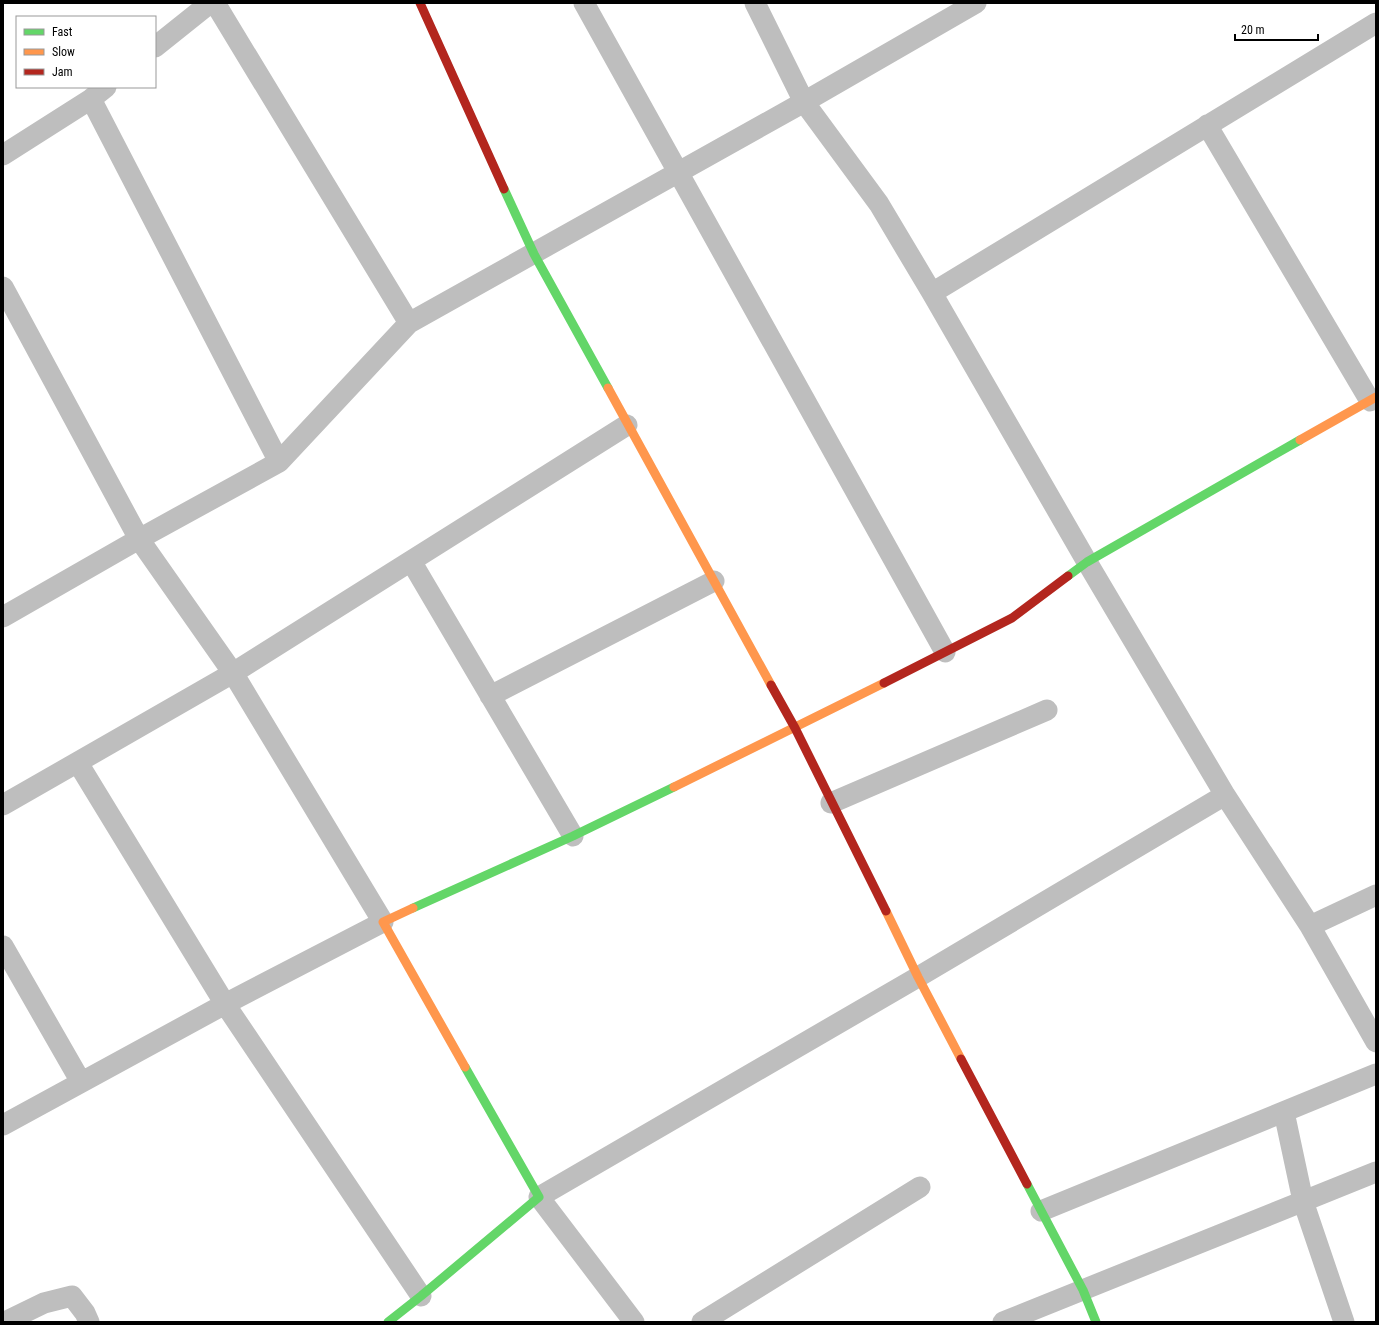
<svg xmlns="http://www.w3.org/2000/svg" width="1379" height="1325" font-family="'Roboto Condensed',sans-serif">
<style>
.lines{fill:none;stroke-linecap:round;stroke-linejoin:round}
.street{stroke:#bebebe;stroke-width:21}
.fast{stroke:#63d668;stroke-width:9}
.slow{stroke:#ff974d;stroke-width:9}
.jam{stroke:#b3261e;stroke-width:9}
</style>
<rect width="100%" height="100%" fill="#fff"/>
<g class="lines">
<!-- street -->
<path class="street" d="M584 3 945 652
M755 3 804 102 879 204 932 293 1087 562 1225 795 1310 926 1376 1042
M155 47 210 3
M91 99 279 462
M1207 125 1370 401
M3 155 91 99 106 87
M3 287 139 539 233 673 3 805
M932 293 1376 23
M409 323 804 102 976 3
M411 561 573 836
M3 617 139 539 279 462 409 323 215 3
M490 696 714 581
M78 763 225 1004 421 1296
M831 803 1047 710
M1310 926 1376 895
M3 946 81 1082
M1284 1112 1303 1201 1344 1322
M3 1125 225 1004 383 922 233 673 627 425
M1041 1211 1376 1074
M5 1322 44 1303 72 1296 85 1313 89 1322
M634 1322 539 1197 918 977 1225 795
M702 1322 920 1187
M1003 1322 1376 1172"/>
<!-- fast -->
<path class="fast" d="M504 189 534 254 608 388
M1068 576 1087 562 1300 440
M413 908 573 836 674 787
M1027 1184 1083 1290 1096 1322
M388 1322 421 1296 539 1197 465 1067"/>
<!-- slow -->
<path class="slow" d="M608 388 771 685
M1300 440 1376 397
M674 787 884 683
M413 908 383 922 465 1067
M886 911 918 977 961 1059"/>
<!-- jam -->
<path class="jam" d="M420 3 504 189
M884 683 1012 618 1068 576
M771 685 795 728 886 911
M961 1059 1027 1184"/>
</g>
<!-- border -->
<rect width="1379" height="1325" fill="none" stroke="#000000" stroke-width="8"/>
<!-- legend -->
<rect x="16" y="16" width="140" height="72" fill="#ffffff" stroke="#999999"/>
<rect x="24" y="29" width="20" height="6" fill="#63d668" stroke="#999999"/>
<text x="52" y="36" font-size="12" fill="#000000">Fast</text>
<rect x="24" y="49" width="20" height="6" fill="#ff974d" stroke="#999999"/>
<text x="52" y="56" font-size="12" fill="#000000">Slow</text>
<rect x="24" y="69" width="20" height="6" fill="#b3261e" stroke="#999999"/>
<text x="52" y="76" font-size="12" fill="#000000">Jam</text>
<!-- scale -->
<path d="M1235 34v6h83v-6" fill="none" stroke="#000000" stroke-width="2"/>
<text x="1241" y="34" font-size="12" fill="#000000" stroke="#ffffff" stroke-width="3" paint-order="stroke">20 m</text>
</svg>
